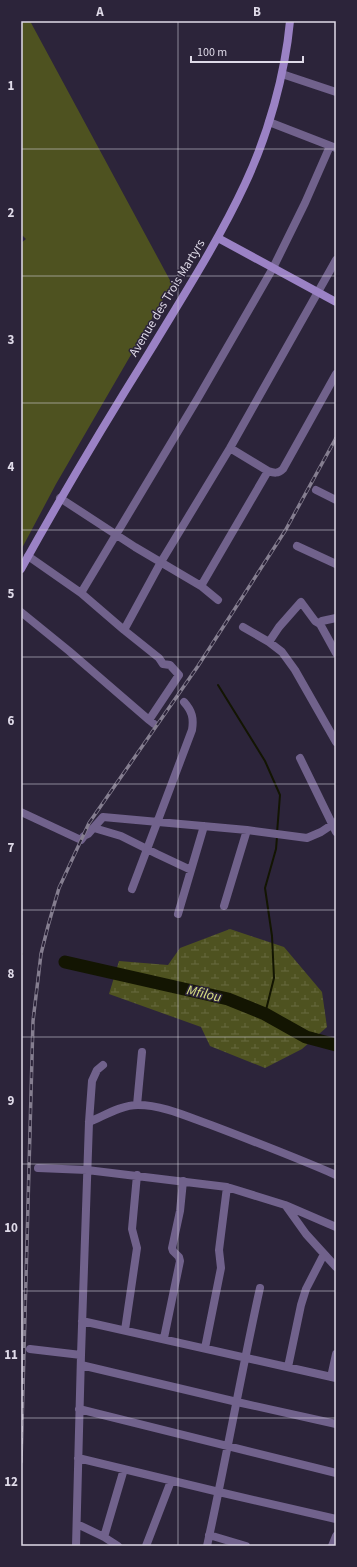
<svg xmlns="http://www.w3.org/2000/svg" width="357" height="1567" font-family="'Source Sans 3',sans-serif">
<style>
.green{fill:#4e5220}
.wetland{fill:url(#wetland-marsh)}
.lines{fill:none;stroke-linecap:round;stroke-linejoin:round}
.stream{stroke:#131502;stroke-width:2}
.river{stroke:#131502;stroke-width:13}
.street{stroke:#71628c;stroke-width:8}
.secondary{stroke:#9b82c5;stroke-width:8}
.rail-casing{stroke:#857e90;stroke-width:3.5}
.rail{stroke:#2c243a;stroke-width:2;stroke-dasharray:6;stroke-linecap:butt}
.grid{fill:none;stroke:#dfdae8;stroke-width:1;stroke-opacity:0.55}
.labels{text-anchor:middle;dominant-baseline:central;stroke-width:3;stroke-linejoin:round;paint-order:stroke}
.street-label{font-size:13px;fill:#dfdae8;stroke:#2c243a}
.water-label{font-size:14px;font-style:italic;fill:#d9e182;stroke:#2c243a}
.neatline{fill:none;stroke:#dfdae8;stroke-width:1.5}
.grid-label{font-size:13px;text-anchor:middle;font-weight:bold;fill:#dfdae8}
</style>
<defs>
<pattern id="wetland-marsh" width="20" height="14" patternUnits="userSpaceOnUse"><rect width="20" height="14" fill="#4e5220"/><path d="M1 5h8M5 5V1M11 12h8M15 12V8" fill="none" stroke="#676a40"/></pattern>
</defs>
<rect width="100%" height="100%" fill="#2c243a"/>
<!-- green -->
<path class="green" d="M21 21H30L172 284 56 484 21 550V243L26 239 21 234Z"/>
<!-- wetland -->
<path class="wetland" d="M230 929 284 947 322 992 327 1027 302 1049 265 1068 210 1046 201 1027 109 994 119 961 168 965 180 948Z"/>
<g class="lines">
<!-- stream -->
<path class="stream" d="M218 685 265 761 280 795 277 833
M21 953 22 954
M265 1014 274 978 272 936 265 888 276 849 277 837"/>
<!-- river -->
<path class="river" d="M65 962 228 999 265 1014 306 1037 336 1045"/>
<!-- street -->
<path class="street" d="M282 74 336 92
M269 122 336 148
M230 448 268 471C274 473 278 474 283 469L336 374
M316 490 336 500
M60 498 135 547 201 586 218 600
M297 546 336 564
M28 556 81 593 124 630 159 658 163 664 170 665 179 675 149 720 154 724
M201 586 268 471
M81 593 198 398 273 268 305 203 330 146
M21 612 69 651 149 720
M320 624 322 621 336 618
M243 627 269 642 282 652 295 670 336 742
M124 630 161 562 230 448 336 260
M269 642 279 627 301 602 315 621 320 624 336 653
M300 758 336 832
M21 812 81 840 84 836 88 834 103 817 247 830 307 838 321 832 336 822
M94 828 121 836 157 854 191 870
M132 889 192 730C194 718 192 711 184 702
M224 906 247 830
M178 914 204 826
M137 1105 142 1052
M89 1122C104 1116 121 1105 138 1105 163 1105 188 1117 211 1125 253 1141 295 1157 336 1175
M38 1168 87 1170 227 1187 285 1205 336 1227
M286 1206 306 1234 336 1267
M82 1321 336 1378
M125 1330 137 1248 132 1229 137 1175
M164 1338 180 1261 179 1257 173 1251 172 1248 180 1211 183 1181
M205 1348 221 1268 219 1250 227 1187
M30 1349 81 1355
M81 1365 237 1402 336 1424
M288 1367 301 1305 306 1289 324 1254
M331 1377 336 1354
M79 1409 336 1473
M78 1458 219 1492 336 1519
M77 1524 104 1537 118 1546
M209 1535 246 1546
M104 1537 124 1469
M76 1546 81 1355 89 1122 92 1081 97 1070 103 1065
M146 1546 171 1481
M207 1546C226 1460 241 1374 260 1288
M332 1546 336 1536"/>
<!-- secondary -->
<path class="secondary" d="M218 238 336 302
M21 569C62 495 105 423 150 351 183 296 218 242 245 184 268 135 285 75 290 21"/>
<!-- rail casing -->
<g class="rail-casing">
<path id="rail" d="M21 1462 33 1021 41 954 48 926 59 888 89 823 198 666 285 531 336 438"/>
</g>
<!-- rail -->
<use href="#rail" class="rail"/>
</g>
<!-- grid -->
<path class="grid" d="M178 21V1546M21 149H336M21 276H336M21 403H336M21 530H336M21 657H336M21 784H336M21 910H336M21 1037H336M21 1164H336M21 1291H336M21 1418H336"/>
<g class="labels">
<!-- street labels -->
<g class="street-label">
<text transform="translate(167 298) rotate(-59)">Avenue des Trois Martyrs</text>
</g>
<!-- water labels -->
<g class="water-label">
<text transform="translate(204 994) rotate(13)">Mfilou</text>
</g>
</g>
<!-- border -->
<rect width="357" height="1567" fill="none" stroke="#2c243a" stroke-width="44"/>
<!-- scale -->
<path d="M191 56v6h112v-6" fill="none" stroke="#dfdae8" stroke-width="2"/>
<text x="197" y="56" font-size="12" fill="#dfdae8" stroke="#2c243a" stroke-width="3" paint-order="stroke">100 m</text>
<rect x="22" y="22" width="313" height="1523" class="neatline"/>
<g class="grid-label">
<text x="100" y="16">A</text>
<text x="257" y="16">B</text>
<text x="11" y="90">1</text>
<text x="11" y="217">2</text>
<text x="11" y="344">3</text>
<text x="11" y="471">4</text>
<text x="11" y="598">5</text>
<text x="11" y="725">6</text>
<text x="11" y="852">7</text>
<text x="11" y="978">8</text>
<text x="11" y="1105">9</text>
<text x="11" y="1232">10</text>
<text x="11" y="1359">11</text>
<text x="11" y="1486">12</text>
</g>
</svg>
